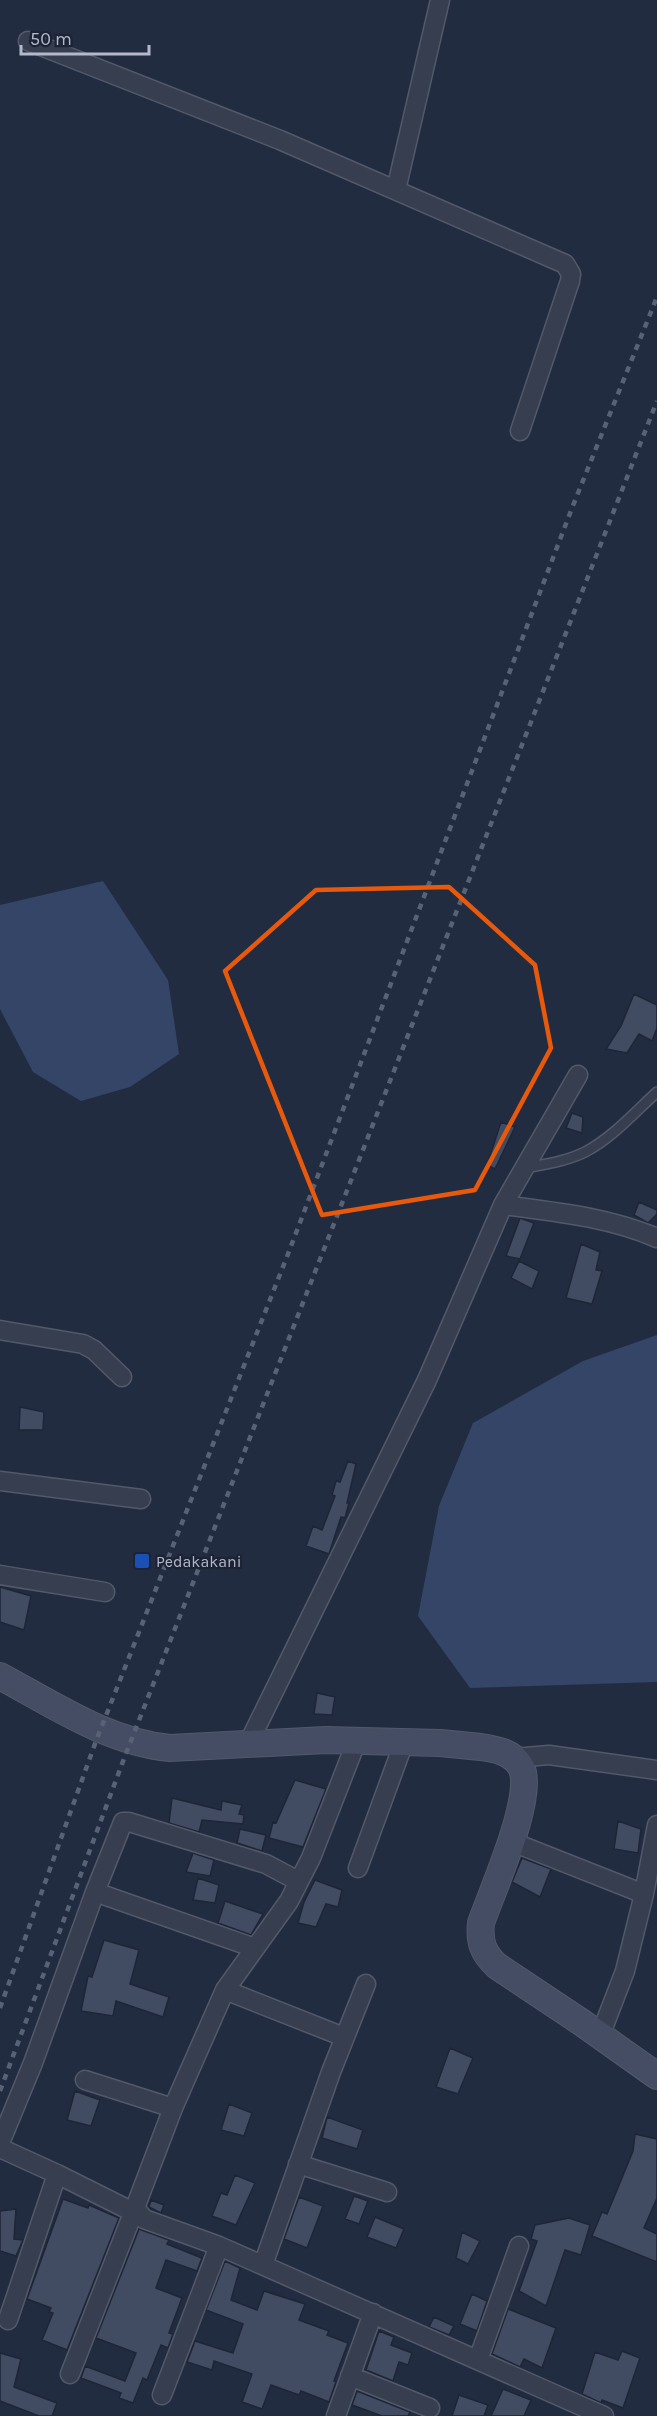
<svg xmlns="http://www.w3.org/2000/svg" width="657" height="2416" font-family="Karla,sans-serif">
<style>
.water{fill:#354568}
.building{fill:#414b62;stroke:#1e2537;stroke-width:1.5}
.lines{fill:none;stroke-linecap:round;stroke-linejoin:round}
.lane-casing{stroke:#52596a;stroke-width:12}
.street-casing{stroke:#52596a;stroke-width:21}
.secondary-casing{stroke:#52596a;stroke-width:28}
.lane{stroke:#373e50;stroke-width:9}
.street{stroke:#373e50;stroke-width:18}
.secondary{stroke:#444d63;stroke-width:26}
.rail{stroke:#586277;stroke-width:4.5;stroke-dasharray:6 6;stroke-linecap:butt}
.marked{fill:none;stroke:#e8590c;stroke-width:4.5;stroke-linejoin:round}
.transit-dot{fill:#1a4fb4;stroke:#1c2335;stroke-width:2}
.labels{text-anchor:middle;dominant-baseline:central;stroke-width:4.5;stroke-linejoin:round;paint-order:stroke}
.poi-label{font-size:16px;fill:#b3b9ca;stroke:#1c2335;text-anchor:start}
</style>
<rect width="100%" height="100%" fill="#222c40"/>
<!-- water -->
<path class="water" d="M103 881 168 980 179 1054 130 1087 81 1101 33 1072 0 1009V905Z
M657 1335V1682L470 1688 418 1616 439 1506 473 1423 583 1361Z"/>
<!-- building -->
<path class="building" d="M634 994 657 1005V1028L652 1041 639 1034 627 1053 606 1049 621 1026Z
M572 1113 583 1117 582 1133 566 1128Z
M501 1122 515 1127 495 1169 487 1165Z
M639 1202 657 1210V1214L648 1223 634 1215Z
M520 1218 534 1223 520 1259 506 1256Z
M581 1244 600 1252 596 1270 602 1271 592 1304 566 1298Z
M519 1261 539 1271 532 1289 511 1278Z
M20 1407 44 1412 43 1430H19Z
M348 1461 356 1464 347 1503H349L345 1518 341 1517 329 1554 306 1546 313 1526 322 1530 335 1496 332 1495 336 1481 340 1482Z
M0 1587 31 1596 24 1630 0 1622Z
M317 1693 335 1697 332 1715 314 1714Z
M295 1780 326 1789 303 1847 269 1838 273 1822 276 1823Z
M172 1798 221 1810 222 1801 242 1805 239 1814 244 1815 243 1824 202 1820 199 1832 169 1823Z
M618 1821 641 1829 638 1853 614 1849Z
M240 1829 266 1835 262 1851 237 1843Z
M193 1853 214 1860 210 1876 186 1872Z
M522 1858 551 1869 540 1897 512 1882Z
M198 1878 219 1885 215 1903 193 1900Z
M315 1880 342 1890 338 1907 326 1904 316 1927 298 1923 304 1902Z
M225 1901 263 1914 251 1935 218 1923Z
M104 1940 139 1950 130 1984 169 1997 163 2017 116 2001 113 2016 81 2011 88 1976 92 1977Z
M450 2048 473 2058 458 2094 436 2087Z
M75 2091 100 2100 91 2126 67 2120Z
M229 2104 252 2113 244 2136 221 2130Z
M327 2117 363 2130 357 2149 322 2138Z
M635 2134 657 2139V2198L644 2228 657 2234V2262L592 2236 602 2212 607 2214 633 2151Z
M235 2175 255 2183 236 2225 212 2216 221 2193 227 2195Z
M354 2196 368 2201 359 2224 345 2219Z
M299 2197 323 2206 307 2248 284 2239Z
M63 2199 88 2208 89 2205 119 2218 67 2350 42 2340 53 2313 49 2312 51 2308 27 2299Z
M151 2200 164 2205 161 2213 149 2207Z
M16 2209 14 2239 23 2240 16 2256 0 2251V2211Z
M375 2217 404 2229 396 2248 367 2237Z
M569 2218 590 2225 581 2255 565 2250 546 2306 519 2291 537 2241 531 2239 535 2225Z
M139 2229 169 2240 167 2244 202 2258 197 2271 166 2260 156 2288 182 2298 169 2333 173 2334 168 2348 161 2345 147 2380 143 2378 133 2403 119 2398 121 2393 81 2378 85 2366 125 2381 136 2353 96 2338Z
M462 2232 480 2241 468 2264 456 2258Z
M225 2261 240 2268 231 2300 257 2310 264 2291 286 2298 305 2304 299 2320 329 2331 327 2335 348 2343 334 2381 336 2382 329 2402 301 2391 299 2395 271 2385 262 2409 242 2402 252 2374 214 2361 212 2370 187 2362 195 2341 233 2353 243 2324 206 2310Z
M472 2294 487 2301 477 2331 460 2324Z
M508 2309 556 2328 542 2368 524 2359 520 2367 492 2354Z
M434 2317 454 2326 449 2335 429 2327Z
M379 2331 394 2337 391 2345 412 2353 408 2365 399 2362 393 2381 366 2370Z
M622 2351 640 2358 623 2408 602 2400 601 2403 582 2394 595 2352 618 2360Z
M0 2353 21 2359 14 2387 57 2403 52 2416H39L0 2401Z
M503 2389 531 2400 524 2416H491Z
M357 2391 410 2412 408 2416H382L352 2405Z
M459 2395 488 2405 484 2416H452Z"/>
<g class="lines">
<!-- lane casing -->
<g class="lane-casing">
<path id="lane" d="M526 1168C546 1164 567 1161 585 1152 612 1138 635 1112 657 1092"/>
</g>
<!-- street casing -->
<g class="street-casing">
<path id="street" d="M28 41 280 140 565 264 571 274 570 281 520 431
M396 190 440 0
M503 1205C556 1212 608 1217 657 1238
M0 1330 83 1344 94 1350 122 1377
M0 1481 141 1499
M0 1575 105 1592
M357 1740 311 1858 289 1901 225 1990 173 2108 135 2208 144 2219 219 2246 604 2416
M248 1744 427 1380 503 1205 578 1075
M514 1758 549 1755 657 1770
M510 1841 644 1894
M358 1868 404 1742
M95 1892 255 1948
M225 1990 344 2037
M600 2036 625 1971 644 1894 657 1825
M85 2080 173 2108
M0 2143 33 2063 95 1892 123 1822H129L266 1864 298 1881
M0 2148 57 2174 133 2212
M298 2164 387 2192
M263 2265 331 2072 366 1984
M8 2320 57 2174
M478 2360 519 2246
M70 2374 135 2208
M350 2376 430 2408
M162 2395 219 2246
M336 2416 373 2313"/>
</g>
<!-- secondary casing -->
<g class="secondary-casing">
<path id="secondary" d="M0 1676C54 1705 108 1742 170 1748L326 1740 440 1743 481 1747C495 1749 513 1752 521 1767 536 1794 492 1891 481 1923 479 1942 483 1953 497 1966L581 2022 657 2076"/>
</g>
<!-- lane -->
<use href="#lane" class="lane"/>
<!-- street -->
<use href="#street" class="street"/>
<!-- secondary -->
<use href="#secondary" class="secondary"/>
<!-- rail -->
<path class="rail" d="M0 2008 96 1741 288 1254 572 508 657 297
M0 2091 125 1756 657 401"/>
</g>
<!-- marked area -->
<path class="marked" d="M449 887 535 965 551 1048 475 1190 322 1215 225 971 316 890Z"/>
<!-- markers -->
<rect class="transit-dot" x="134" y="1553" width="16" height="16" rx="3"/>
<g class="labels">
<!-- poi labels -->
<g class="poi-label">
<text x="156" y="1561">Pedakakani</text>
</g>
</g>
<!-- scale -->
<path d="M21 45v9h128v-9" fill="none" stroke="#b3b9ca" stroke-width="3"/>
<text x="30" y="45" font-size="18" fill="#b3b9ca" stroke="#1c2335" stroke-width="4.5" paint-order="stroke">50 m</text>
</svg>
